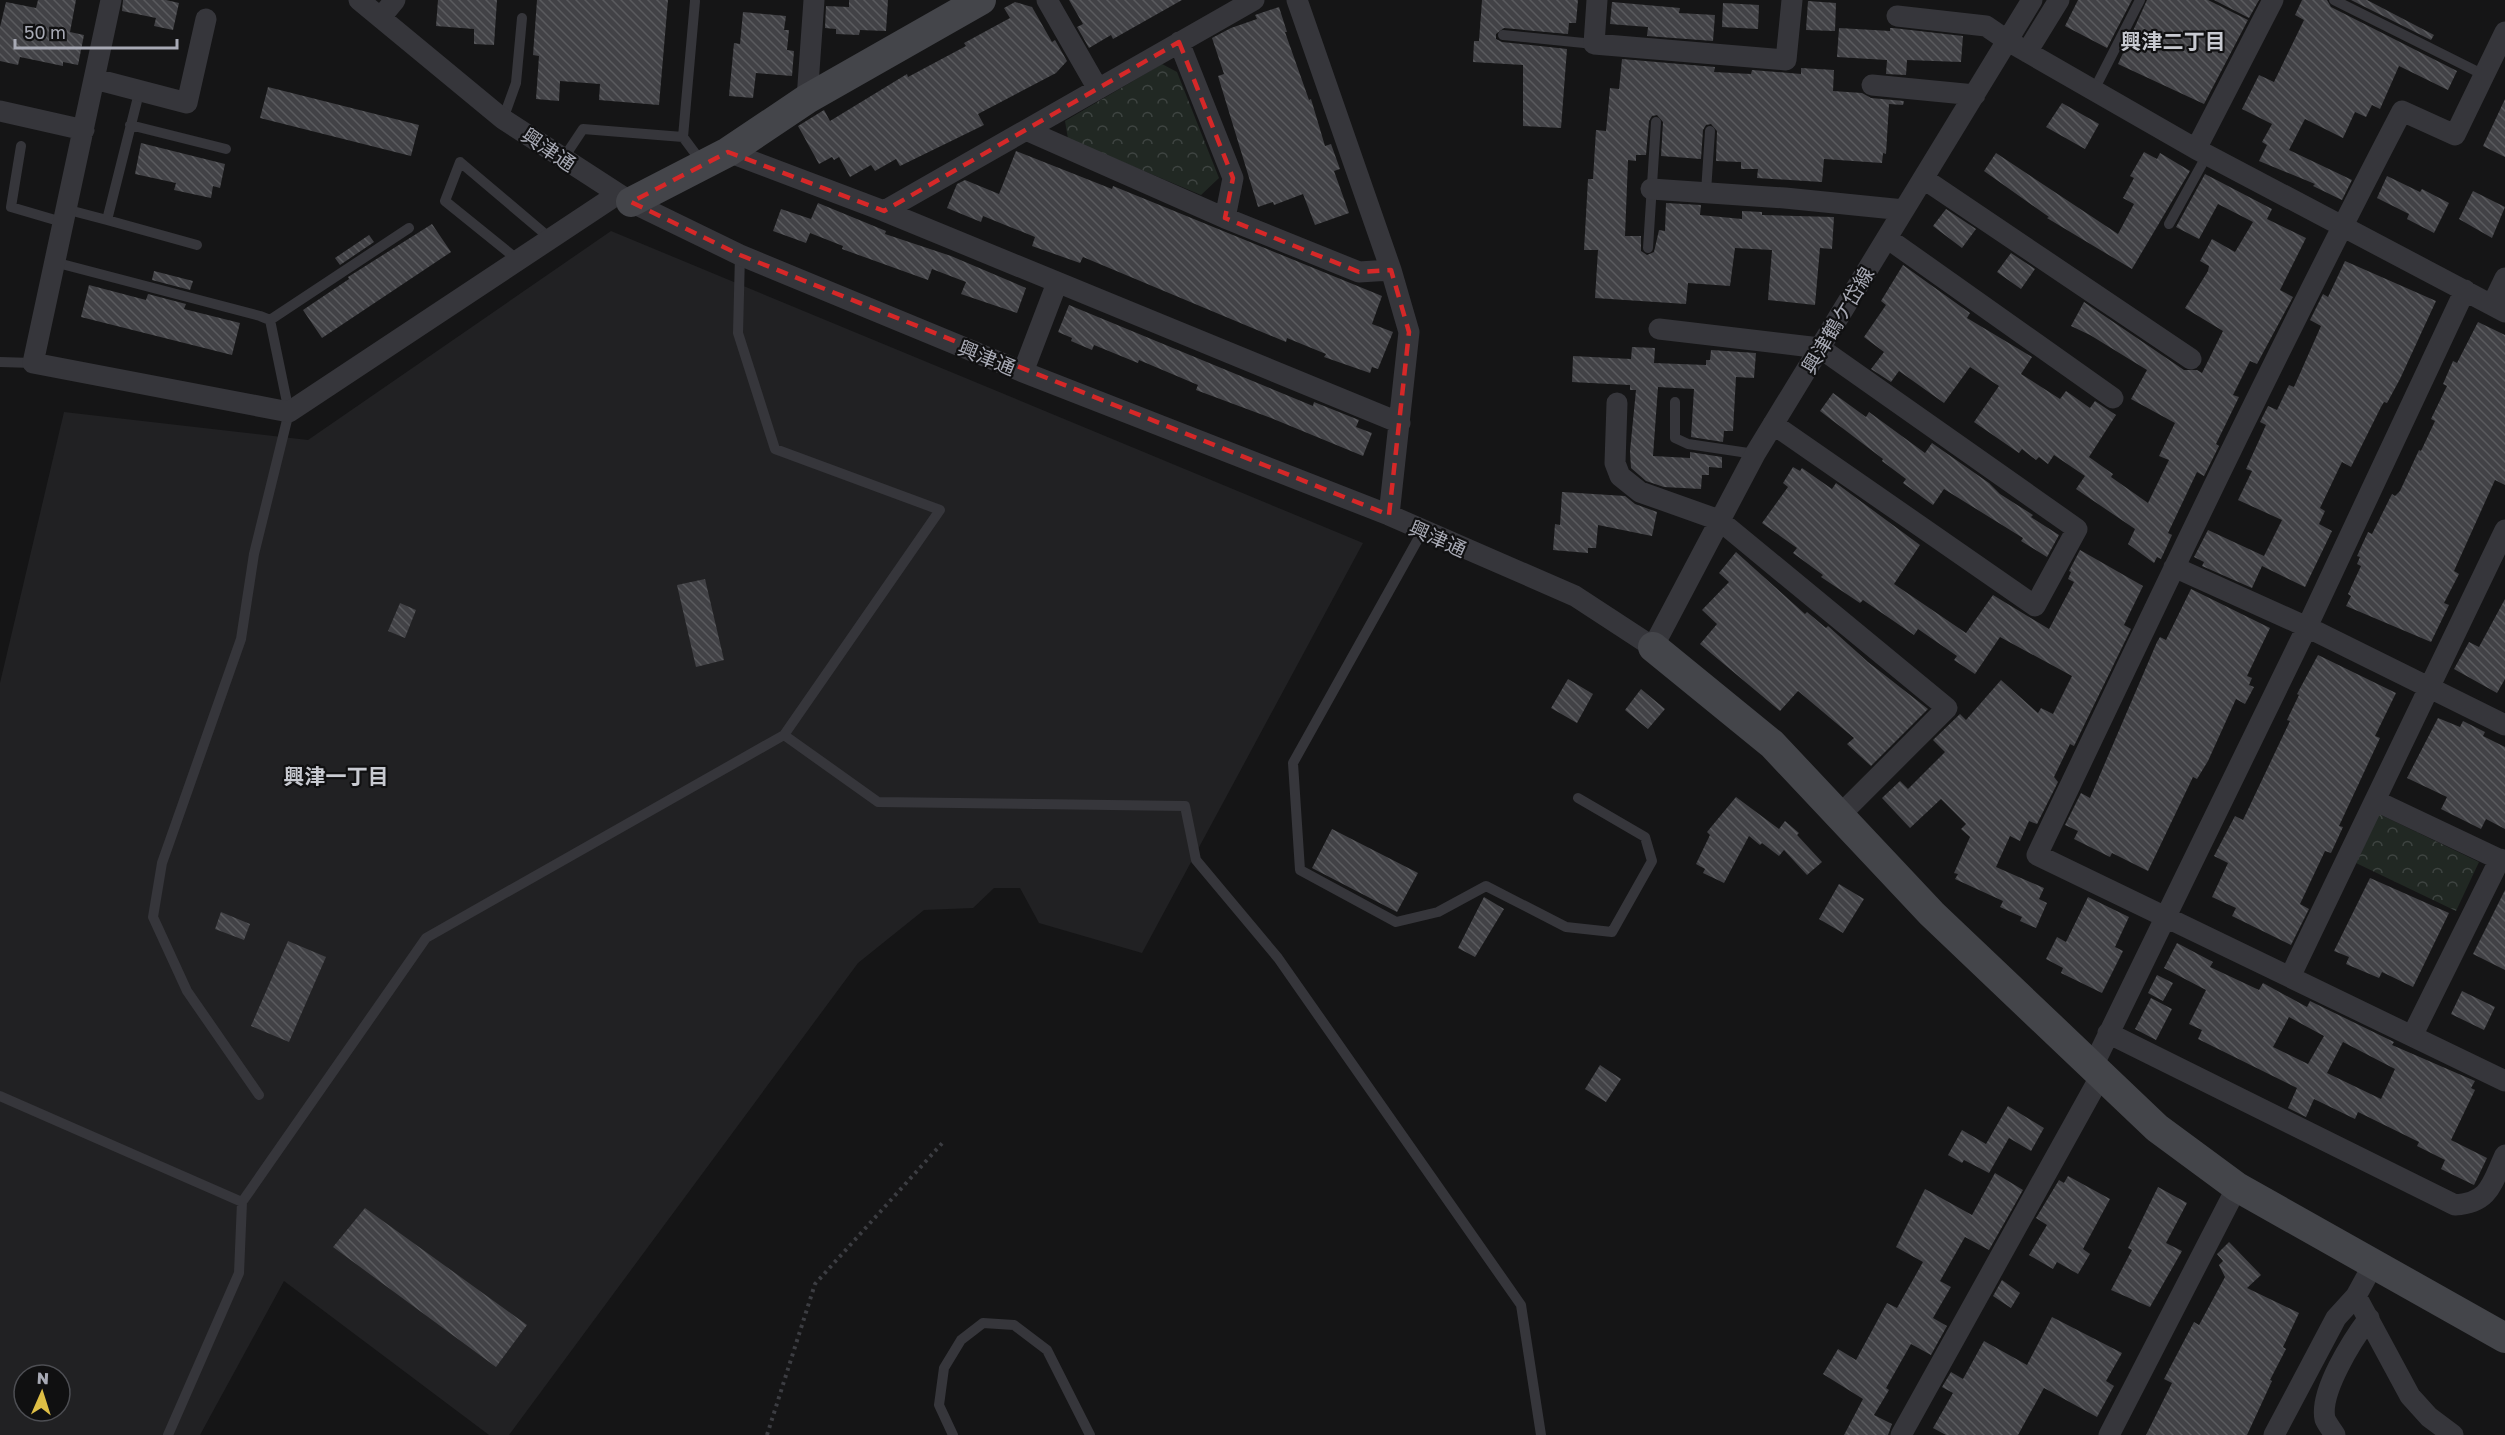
<svg xmlns="http://www.w3.org/2000/svg" width="2505" height="1435" font-family="'Golos Text','Noto Sans JP',sans-serif">
<style>
.built{fill:#212123;fill-rule:evenodd}
.park{fill:url(#park-crowns)}
.building{fill:url(#building-back-hatch);fill-rule:evenodd}
.lines{fill:none;stroke-linecap:round;stroke-linejoin:round}
.path{stroke:#3c3d42;stroke-width:4;stroke-dasharray:3 4.5;stroke-linecap:butt}
.lane{stroke:#36363b;stroke-width:10}
.street{stroke:#36363b;stroke-width:21}
.secondary{stroke:#44454a;stroke-width:30}
.marked{fill:none;stroke:#d62828;stroke-width:4.5;stroke-dasharray:12 8;stroke-linejoin:round}
.labels{text-anchor:middle;dominant-baseline:central;stroke-width:4.5;stroke-linejoin:round;paint-order:stroke}
.street-label{font-size:20px;fill:#a8aab5;stroke:#101011}
.neighbourhood-label{font-size:21px;font-weight:bold;fill:#c8cad1;stroke:#101011}
</style>
<defs>
<pattern id="park-crowns" width="20" height="18" patternUnits="userSpaceOnUse" patternTransform="scale(1.5)"><rect width="20" height="18" fill="#212823"/><path d="M2 6a3 3 0 1 1 6 0M12 15a3 3 0 1 1 6 0" fill="none" stroke="#3e4441"/></pattern>
<pattern id="building-back-hatch" width="6" height="6" patternUnits="userSpaceOnUse" patternTransform="scale(1.5)"><rect width="6" height="6" fill="#424246"/><path d="M-1 5l2 2M0 0l6 6M5-1l2 2" fill="none" stroke="#5a5b5e"/></pattern>
</defs>
<rect width="100%" height="100%" fill="#151516"/>
<!-- built -->
<path class="built" d="M611 231 1363 543 1142 953 1039 923 1020 888H994L973 908 924 910 858 963 509 1435H489L284 1281 200 1435H0V683L64 412 308 440ZM24 1375H60V1411H24Z"/>
<!-- park -->
<path class="park" d="M1162 64 1177 72 1219 178 1201 195 1068 139 1065 121Z
M2379 814 2479 862 2456 911 2356 863Z"/>
<!-- building -->
<path class="building" d="M38 0H76L70 32 84 35 78 65 63 62V66L20 57 18 65 0 61V27L6 2 36 8Z
M123 0H166L179 3 173 30 154 26 156 18 122 11Z
M438 0H497L494 45 474 44V29L436 26Z
M537 0H668L659 105 599 100 600 84 560 81 559 101 536 99 539 56 533 55Z
M849 0H888L886 31 860 30 859 35 836 34V29L825 28 826 6 849 7Z
M1069 0H1182L1113 39 1111 35 1089 48 1077 27 1083 24Z
M1482 0H1578L1576 23H1569L1568 34 1504 28 1496 34V39L1502 42 1567 49 1561 128 1523 126V65L1473 62 1474 41H1479Z
M2078 0H2132L2107 48 2065 26Z
M2147 0H2208L2248 20 2204 104 2118 64Z
M2214 0H2259L2249 18Z
M2302 0H2327L2331 7 2457 71 2448 90 2399 66 2380 109 2372 105 2366 117 2355 112 2343 138 2305 119 2289 150 2352 180 2342 200 2313 186 2315 184 2259 161 2267 145 2262 142 2272 124 2242 109 2259 75 2274 82 2304 20 2295 15Z
M2351 0H2367L2434 35 2431 40Z
M1808 1 1836 3 1835 31 1806 30Z
M1015 2 1032 7 1052 42 1055 40 1067 61 1056 73 978 114 984 125 900 166 896 159 875 171 871 165 850 177 839 157 834 160 832 157 819 164 798 126 824 110 830 121 907 74 908 77 966 46 964 43 1010 18 1004 8Z
M1612 2 1680 8 1679 13 1715 15 1713 41 1647 36 1648 27 1610 24Z
M1723 3 1759 5 1758 29 1722 27Z
M1279 7 1287 32H1285L1309 100 1311 99 1325 146 1331 144 1340 169 1334 171 1349 213 1315 225 1303 194 1274 205 1273 202 1258 207 1218 76 1224 74 1212 38 1231 28 1257 19 1255 15Z
M743 12 786 16 784 30H789L787 50 794 51 792 76 756 73 753 98 729 96 734 43 740 44Z
M1839 28 1890 31V28H1893L1963 36 1961 62 1907 60 1906 75 1886 74 1887 60 1837 57Z
M1622 59 1715 67 1714 72 1751 74 1752 70 1801 74V68L1834 70 1833 91 1862 93 1871 98 1904 101 1903 105 1889 104 1886 154 1883 153 1882 163 1824 159 1822 182 1757 178 1758 169H1741V162L1716 161 1717 131 1711 124 1706 125 1703 130 1701 159 1661 156 1663 122 1657 115 1652 116 1649 121 1646 155H1636V161L1628 160 1625 236H1641V251L1647 255 1654 252 1659 230 1665 231 1666 203 1701 205 1700 215 1742 219V211L1762 212V215L1834 217 1832 249 1820 248 1815 305 1768 300 1772 250 1735 248 1730 286 1688 283 1686 304 1595 298 1598 250H1584L1588 179H1593L1596 130 1606 131 1610 88 1619 89Z
M268 87 419 125 411 156 260 118Z
M2505 99V157L2483 146Z
M2062 103 2099 124 2085 149 2046 127Z
M141 143 225 164 220 188 213 186 211 198 174 190 176 183 135 174Z
M1016 151 1112 189 1113 186 1140 197 1382 296 1372 324 1393 332 1378 369 1372 367 1370 373 1324 357 1326 354 1287 338 1286 342 1083 257 1080 263 1032 246 1035 237 983 216 981 222 947 208 957 184 965 180 999 194Z
M2144 152 2157 159 2160 153 2190 171 2132 269 2047 218 2049 217 1984 171 1996 153 2118 234 2134 204 2123 198 2134 178 2130 176Z
M2205 174 2272 209 2267 219 2306 238 2280 290 2293 297 2257 364 2250 361 2233 395 2239 397 2216 444 2219 446 2204 476 2197 472 2168 533 2172 535 2161 559 2157 557 2154 563 2128 544 2135 529 2076 489 2085 476 2054 455 2048 464 2039 457 2036 460 2022 449 2019 453 1974 422 1999 386 1970 367 1944 403 1899 371 1891 382 1871 369 1884 352 1864 337 1886 305 1881 301 1903 265 1970 313 1967 318 2032 357 2021 374 2060 399 2066 391 2090 408 2095 401 2116 415 2089 457 2113 474 2111 477 2148 503 2169 460 2159 456 2175 423 2131 399 2147 370 2090 335 2071 326 2084 302 2184 370H2197L2202 373 2223 331 2185 308 2208 271 2209 266 2200 261 2212 239 2235 252 2253 222 2218 204 2199 239 2176 227Z
M2387 176 2420 192 2422 189 2449 203 2434 233 2407 219 2409 214 2377 198Z
M2473 191 2505 207 2492 238 2459 219Z
M818 203 886 231 885 234 951 256 1026 288 1017 313 961 294 966 282 932 269 928 280 842 249 843 246 810 233 806 243 773 231 781 209 811 219Z
M1946 209 1976 229 1962 248 1933 226Z
M432 224 451 252 322 338 303 310 349 279 348 277Z
M369 235 374 242 340 265 335 258Z
M2011 253 2035 269 2021 289 1997 272Z
M2345 261 2436 301 2400 379 2387 403 2384 402 2381 407 2351 467 2342 462 2320 508 2325 511 2319 524 2332 531 2305 587 2262 566 2252 588 2202 566 2204 562 2194 557 2208 530 2264 556 2282 520 2238 500 2252 471 2246 469 2266 425 2260 422 2268 406 2277 410 2289 385 2294 387 2321 326 2310 320 2323 294 2328 297Z
M154 271 193 281 190 290 152 280Z
M89 285 146 300 148 294 186 304 184 309 240 323 232 355 81 317Z
M1069 305 1313 406 1314 402 1359 420 1356 427 1372 433 1363 456 1271 418 1196 390 1198 385 1139 360 1138 363 1094 345 1092 350 1071 341 1072 338 1058 332Z
M2478 322 2505 335V485L2495 480 2454 571 2459 574 2444 603 2449 605 2431 642 2346 606 2351 596 2348 594 2361 566 2357 564 2360 557 2357 556 2368 532 2372 534 2392 494 2395 496 2400 491 2419 450 2421 451 2435 421 2431 419 2447 386 2443 384 2453 361 2457 363Z
M1632 347 1655 348 1654 363 1706 365V360H1710L1711 350 1756 353 1754 378 1736 377 1733 431H1724L1723 442 1691 437 1694 389 1658 387 1653 456 1690 458V452L1722 457V468L1709 467V475H1702L1701 489 1664 487 1646 481 1631 468 1630 451 1636 390H1630V385L1572 382 1573 356 1631 359Z
M1833 393 1866 417 1869 412 1925 453 1932 443 1989 483 2000 494 2033 515 2031 517 2059 535 2047 557 2021 541 2023 538 1944 489 1933 505 1903 483 1906 479 1882 461 1883 459 1820 411Z
M1793 467 1800 471 1802 468 1832 489 1836 483 1920 545 1894 584 1966 633 1993 595 2049 629 2074 582 2068 579 2071 572 2069 571 2080 550 2143 586 2124 625 2131 629 2074 746 2070 744 2054 777 2058 782 2037 824 2029 821 2020 841 2010 836 1996 867 2044 888 2039 899 2047 903 2036 928 2020 921 2022 917 2000 907 2003 901 1955 879 1958 874 1954 873 1970 837 1961 829 1966 824 1941 799 1910 828 1882 798 1900 781 1908 789 1945 752 1933 740 1960 714 1966 720 2001 680 2038 713 2041 708 2053 714 2072 676 2000 637 1975 674 1954 660 1957 656 1918 629 1914 635 1863 600 1860 603 1821 577 1823 575 1793 553 1797 548 1762 523 1788 487 1783 483Z
M1562 492 1625 496 1635 504 1657 512 1652 536 1598 525 1596 548H1588V553L1553 550 1555 524 1560 525Z
M1736 552 1805 614 1807 612 1826 628 1828 626 1868 662 1928 709 1871 766 1847 744 1854 738 1798 691 1780 711 1700 644 1717 624 1702 610 1729 582 1719 573Z
M705 579 724 660 696 667 677 585Z
M2191 589 2270 628 2247 676 2252 678 2249 685 2254 687 2245 704 2236 699 2208 761 2197 779 2193 777 2148 871 2112 853 2110 857 2074 839 2078 831 2065 825 2081 793 2090 798 2157 642 2160 637 2166 640Z
M2505 599V679L2497 693 2454 669 2469 642 2479 647Z
M400 603 416 610 405 638 388 631Z
M2318 655 2396 693 2375 736 2380 738 2339 826 2343 827 2331 853 2325 851 2300 904 2309 909 2291 945 2232 916 2236 908 2212 897 2228 863 2214 856 2235 816 2243 820 2290 721 2287 720 2299 695 2297 694Z
M1568 679 1593 694 1577 723 1551 708Z
M1641 689 1665 709 1648 729 1625 710Z
M2438 718 2460 727 2463 721 2485 732 2483 736 2505 747V829L2486 819 2481 829 2441 809 2447 797 2407 778Z
M1736 797 1779 829 1785 821 1799 833 1797 835 1822 862 1807 875 1784 850 1779 856 1762 843 1760 845 1749 836 1724 883 1703 873 1705 869 1696 864 1710 835 1707 832Z
M1332 829 1418 873 1397 912 1312 868Z
M2370 878 2449 913 2413 987 2382 972 2379 978 2346 964 2349 957 2334 951Z
M1839 884 1864 899 1843 933 1819 919Z
M2505 890V970L2473 954Z
M1484 897 1504 909 1475 957 1458 948Z
M2088 897 2129 917 2115 947 2123 951 2102 993 2061 973 2063 968 2046 959 2057 937 2066 942Z
M221 912 250 924 244 940 215 929Z
M288 941 326 957 289 1042 251 1026Z
M2177 943 2213 962 2210 967 2259 990 2263 983 2307 1007 2310 1001 2394 1042 2392 1045 2475 1081 2471 1088 2475 1090 2451 1140 2487 1158 2474 1185 2441 1169 2445 1160 2417 1146 2419 1142 2358 1112 2355 1119 2314 1099 2306 1117 2288 1108 2297 1088 2198 1039 2202 1030 2189 1024 2206 990 2164 968ZM2289 1017 2324 1036 2308 1064 2273 1047ZM2343 1042 2395 1069 2381 1099 2327 1073Z
M2157 975 2173 983 2163 1001 2148 993Z
M2462 991 2495 1007 2484 1030 2451 1014Z
M2151 998 2172 1009 2156 1040 2135 1029Z
M1600 1065 1621 1079 1606 1102 1585 1089Z
M2008 1106 2044 1128 2031 1151 2009 1138 1989 1173 1964 1160 1962 1163 1948 1155 1962 1130 1986 1144Z
M1995 1173 2023 1190 1989 1250 1965 1237 1940 1281 1951 1287 1933 1318 1947 1326 1931 1355 1911 1344 1886 1388 1889 1390 1874 1415 1892 1424 1888 1435H1844L1863 1399 1823 1374 1838 1349 1856 1360 1887 1303 1897 1308 1923 1262 1896 1247 1925 1189 1972 1215Z
M2068 1176 2110 1199 2083 1249 2090 1254 2078 1274 2057 1262 2053 1269 2029 1255 2047 1225 2036 1218 2059 1180 2064 1183Z
M2158 1187 2187 1203 2166 1243 2182 1251 2150 1307 2111 1290 2132 1250 2128 1248Z
M365 1208 527 1325 496 1367 333 1247Z
M2229 1242 2261 1275 2247 1288 2299 1313 2283 1347 2286 1349 2270 1380 2272 1381 2247 1435H2146L2172 1383 2164 1379 2194 1322 2199 1325 2225 1277 2219 1265 2223 1261 2217 1254Z
M2002 1280 2020 1293 2011 1308 1993 1296Z
M2052 1317 2122 1353 2106 1381 2114 1386 2097 1417 2044 1388 2018 1435H1946L1933 1428 1953 1393 1942 1387 1951 1372 1963 1379 1984 1341 2027 1365Z"/>
<g class="lines">
<!-- path -->
<path class="path" d="M767 1435 815 1284 945 1140"/>
<!-- lane -->
<path class="lane" d="M2334 0 2484 75
M1503 35 1594 44
M2094 90 2140 0
M503 119 516 83 522 18
M130 125 226 149
M683 137 695 1
M21 146 11 207 62 222
M563 159 583 129 683 137 703 164
M1706 192 1710 131
M65 209 107 220 139 93
M107 220 197 245
M2169 224 2207 155
M1648 248 1656 122
M740 255 738 333 775 449 940 510 784 735 878 802 1185 806 1196 860 1278 958 1521 1305 1541 1435
M518 260 445 201 460 162 551 239
M54 262 260 316 270 320 289 412 254 554 241 639 162 863 153 917 187 991 259 1095
M270 320 409 228
M0 362 33 363
M1675 402V438L1688 444 1755 454
M1422 532 1293 763 1300 870 1396 922 1438 912 1486 886 1566 927 1612 932 1652 861 1645 837 1578 798
M0 1096 242 1202 426 938 784 735
M168 1435 239 1273 242 1202
M953 1435 939 1405 944 1368 961 1340 983 1323 1014 1325 1047 1350 1090 1435"/>
<!-- street -->
<path class="street" d="M111 0 33 363 289 412 618 194
M359 0 503 119 631 202 740 255 1023 372 1389 515 1575 596 1653 647 1755 454 2032 0
M1047 0 1098 89
M1297 0 1391 270 1409 332 1389 515
M1597 0 1594 44 1786 60 1792 0
M1897 16 1986 26 2008 41 2196 149 2505 312
M381 17 395 0
M2505 32 2455 135 2402 111C2274 356 2156 605 2037 855L2505 1081
M1179 42 1233 178 1225 218
M2027 52 2059 0
M95 79 187 103 206 19
M1872 85 1975 95
M807 99 814 0
M0 111 84 130
M1028 131 1225 218 1359 272 1391 270
M2196 149 2273 0
M728 152 884 211 1254 0
M1924 179 2191 359
M1651 189 1785 198 1904 210
M884 211 1400 423
M1887 238 2113 398
M2492 305 2505 278
M1659 329 1820 348 2077 529 2035 606 1773 424
M1023 372 1057 283
M1617 403 1615 463 1620 476 1640 492 1719 520 1947 708 1841 814
M2174 567 2307 627 2505 725
M2376 801 2505 862
M2290 977 2505 530
M2108 1033 2455 1205C2490 1203 2492 1183 2505 1155
M2412 1036 2500 859
M2092 1068 2307 627 2465 290
M2356 1296 2410 1396 2429 1417 2453 1435
M1901 1435 2100 1077
M2109 1435 2237 1187
M2274 1435 2336 1318 2356 1296 2373 1265
M2335 1435C2332 1430 2327 1424 2325 1419 2319 1392 2353 1339 2369 1318"/>
<!-- secondary -->
<path class="secondary" d="M631 202 728 152 807 99 981 0
M1653 647 1772 744 1932 914 2157 1128 2237 1187 2505 1338"/>
</g>
<!-- marked area -->
<path class="marked" d="M1179 42 1233 178 1225 218 1359 272 1391 270 1409 332 1389 515 740 255 631 202 728 152 884 211Z"/>
<g class="labels">
<!-- street labels -->
<g class="street-label">
<text transform="translate(549 149) rotate(34)">興津通</text>
<text transform="translate(1837 320) rotate(-59)">興津鶴ケ岱線</text>
<text transform="translate(987 357) rotate(22)">興津通</text>
<text transform="translate(1438 538) rotate(24)">興津通</text>
</g>
<!-- neighbourhood labels -->
<g class="neighbourhood-label">
<text x="2173" y="41">興津二丁目</text>
<text x="336" y="776">興津一丁目</text>
</g>
</g>
<!-- north arrow -->
<g transform="translate(42 1393) rotate(3)"><circle r="28" fill="#101011" stroke="#4d4e53" stroke-width="1.5"/>
<path d="M0-4.5L10 22L0 15L-10 22Z" fill="#debe45"/>
<text y="-9" font-size="16" font-weight="bold" text-anchor="middle" fill="#a8aab5">N</text>
</g>
<!-- scale -->
<path d="M15 39v9h162v-9" fill="none" stroke="#a8aab5" stroke-width="3"/>
<text x="24" y="39" font-size="18" fill="#a8aab5" stroke="#101011" stroke-width="4.5" paint-order="stroke">50 m</text>
</svg>
